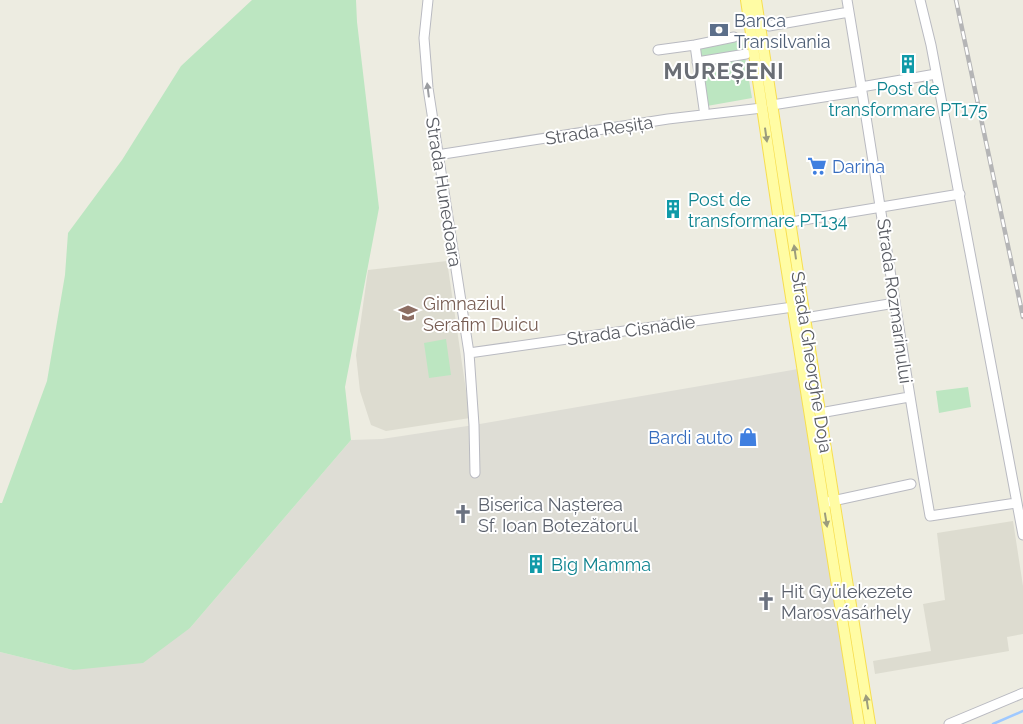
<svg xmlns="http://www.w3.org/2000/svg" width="1023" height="724" font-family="Raleway,sans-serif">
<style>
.industrial{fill:#deddd5}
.education{fill:#dddcd0}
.green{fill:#bce6c1}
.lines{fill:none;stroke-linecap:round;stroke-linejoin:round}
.stream{stroke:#9fc9ff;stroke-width:2.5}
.minor-casing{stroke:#b9bac1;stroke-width:11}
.major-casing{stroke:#f7de50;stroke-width:12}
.minor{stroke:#fff;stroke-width:9}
.major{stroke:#fffca4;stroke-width:10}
.rail-casing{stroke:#b5b5b6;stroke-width:4.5}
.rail{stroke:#fff;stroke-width:2.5;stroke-dasharray:8;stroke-linecap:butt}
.oneway{fill:#9b9da1}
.oneway2{fill:#9b9c7d}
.labels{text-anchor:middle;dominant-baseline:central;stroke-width:4;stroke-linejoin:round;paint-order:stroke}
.service-label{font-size:18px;fill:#4e5e75;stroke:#fff;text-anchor:start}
.culture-label{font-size:18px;fill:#0d838f;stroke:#fff;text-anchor:start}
.street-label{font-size:18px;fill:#595c63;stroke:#fff}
.shop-label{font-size:18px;fill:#366cbe;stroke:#fff;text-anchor:start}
.education-label{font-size:18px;fill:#785e54;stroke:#fff;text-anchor:start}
.worship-label{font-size:18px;fill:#5b616d;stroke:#fff;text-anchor:start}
.district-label{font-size:22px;font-weight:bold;letter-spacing:1px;fill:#6a6e75;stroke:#fff}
</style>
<rect width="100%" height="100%" fill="#edece1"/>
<!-- industrial -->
<path class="industrial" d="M798 369 855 724H0V652L73 670 190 628 351 440 382 439 474 425Z"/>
<!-- education -->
<path class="education" d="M447 261 470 418 386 431 371 425 360 391 356 355 368 270Z
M1013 521 1023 586V634L1007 637 1009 651 875 674 873 661 931 651 923 604 945 600 937 533Z"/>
<!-- green -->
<path class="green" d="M252 0H356L357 22 379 208 345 387 351 440 190 628 143 663 73 670 0 652V503H2L47 381 65 275 68 233 122 160 181 66Z
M742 39 752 98 707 106 697 47Z
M446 339 451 375 429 378 424 343Z
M968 387 971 407 939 413 936 391Z"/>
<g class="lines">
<!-- stream -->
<path class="stream" d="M993 724 1023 711"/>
<!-- minor casing -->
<g class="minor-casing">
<path id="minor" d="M428 0 424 38 428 88 469 353 474 425 475 473
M847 0C876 172 900 345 930 516L1016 503
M920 0 931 45 1023 535
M769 26 849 12
M695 45 734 37
M658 50 695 45 704 109
M697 62 746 54
M861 87 936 74
M772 105 862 91
M437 155 668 119 762 108
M791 222 960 194
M805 318 895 303
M469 353 793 307
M820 413 909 397
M828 502 911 484
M949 724 1023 693"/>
</g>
<!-- major casing -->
<g class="major-casing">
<path id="major" d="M746 0 780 228 859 724
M756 0 805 318 870 724"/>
</g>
<!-- minor -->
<use href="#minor" class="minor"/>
<!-- major -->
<use href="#major" class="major"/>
<!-- rail casing -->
<g class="rail-casing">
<path id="rail" d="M956 0 1023 317"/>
</g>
<!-- rail -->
<use href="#rail" class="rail"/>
</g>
<!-- one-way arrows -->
<defs><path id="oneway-solid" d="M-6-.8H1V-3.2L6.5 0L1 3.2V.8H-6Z" transform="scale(1.25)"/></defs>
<use class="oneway" href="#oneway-solid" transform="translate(428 90) rotate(-97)"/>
<g class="oneway2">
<use href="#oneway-solid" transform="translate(766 135) rotate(82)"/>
<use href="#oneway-solid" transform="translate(795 252) rotate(-98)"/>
<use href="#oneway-solid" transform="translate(826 520) rotate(81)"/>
<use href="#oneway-solid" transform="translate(867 702) rotate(-99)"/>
</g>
<!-- icons -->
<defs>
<g id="bank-bare" transform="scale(1.5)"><path d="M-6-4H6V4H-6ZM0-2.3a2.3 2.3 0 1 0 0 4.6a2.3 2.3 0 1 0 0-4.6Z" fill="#5c6f8a" stroke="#fff" stroke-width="2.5" paint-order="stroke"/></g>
<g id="building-bare" transform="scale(1.5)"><path d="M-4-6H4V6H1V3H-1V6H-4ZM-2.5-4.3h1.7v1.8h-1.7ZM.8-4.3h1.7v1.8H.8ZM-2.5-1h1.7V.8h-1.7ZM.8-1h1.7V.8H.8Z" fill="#0f9aa8" stroke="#fff" stroke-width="2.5" paint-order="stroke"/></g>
<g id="supermarket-bare" transform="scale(1.5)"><path d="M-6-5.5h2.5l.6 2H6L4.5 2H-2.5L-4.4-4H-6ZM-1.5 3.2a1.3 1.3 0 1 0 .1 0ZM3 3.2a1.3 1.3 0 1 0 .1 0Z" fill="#3f7fe0" stroke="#fff" stroke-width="2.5" paint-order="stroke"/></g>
<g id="school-bare" transform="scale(1.5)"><path d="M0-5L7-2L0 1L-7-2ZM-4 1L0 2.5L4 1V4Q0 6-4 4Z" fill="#8d6e63" stroke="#fff" stroke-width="2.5" paint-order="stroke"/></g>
<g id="shop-bare" transform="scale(1.5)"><path d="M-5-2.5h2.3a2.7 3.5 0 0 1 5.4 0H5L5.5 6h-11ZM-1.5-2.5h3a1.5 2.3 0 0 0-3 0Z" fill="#3f7fe0" stroke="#fff" stroke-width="2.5" paint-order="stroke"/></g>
<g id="church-bare" transform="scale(1.5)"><path d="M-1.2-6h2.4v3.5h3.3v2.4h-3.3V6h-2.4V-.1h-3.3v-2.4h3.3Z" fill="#6b7280" stroke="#fff" stroke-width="2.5" paint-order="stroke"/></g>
</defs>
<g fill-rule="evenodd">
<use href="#bank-bare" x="719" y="30"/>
<use href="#building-bare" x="908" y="64"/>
<use href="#supermarket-bare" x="817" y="166"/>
<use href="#building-bare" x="673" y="209"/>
<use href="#school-bare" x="408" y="313"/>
<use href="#shop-bare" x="748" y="437"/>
<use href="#church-bare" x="463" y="514"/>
<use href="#building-bare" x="536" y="564"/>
<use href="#church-bare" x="766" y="601"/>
</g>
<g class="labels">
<!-- service labels -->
<g class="service-label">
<text x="734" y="20">Banca<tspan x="734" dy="21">Transilvania</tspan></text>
</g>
<!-- culture labels -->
<g class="culture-label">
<text x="908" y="88" text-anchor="middle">Post de<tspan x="908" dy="21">transformare PT175</tspan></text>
<text x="688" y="199">Post de<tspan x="688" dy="21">transformare PT134</tspan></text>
<text x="551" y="564">Big Mamma</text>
</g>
<!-- street labels -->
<g class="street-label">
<text transform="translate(599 130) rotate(-9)">Strada Reșița</text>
<text transform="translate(444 192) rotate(81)">Strada Hunedoara</text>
<text transform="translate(895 301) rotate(82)">Strada Rozmarinului</text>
<text transform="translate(631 330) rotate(-8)">Strada Cisnădie</text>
<text transform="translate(812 362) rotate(81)">Strada Gheorghe Doja</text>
</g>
<!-- shop labels -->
<g class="shop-label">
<text x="832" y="166">Darina</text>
<text x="733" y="437" text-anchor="end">Bardi auto</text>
</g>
<!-- education labels -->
<g class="education-label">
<text x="423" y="303">Gimnaziul<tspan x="423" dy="21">Serafim Duicu</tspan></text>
</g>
<!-- worship labels -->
<g class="worship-label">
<text x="478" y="504">Biserica Nașterea<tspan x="478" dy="21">Sf. Ioan Botezătorul</tspan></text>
<text x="781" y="591">Hit Gyülekezete<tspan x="781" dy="21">Marosvásárhely</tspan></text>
</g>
<!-- district labels -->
<g class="district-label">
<text x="724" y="71">MUREȘENI</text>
</g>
</g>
</svg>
